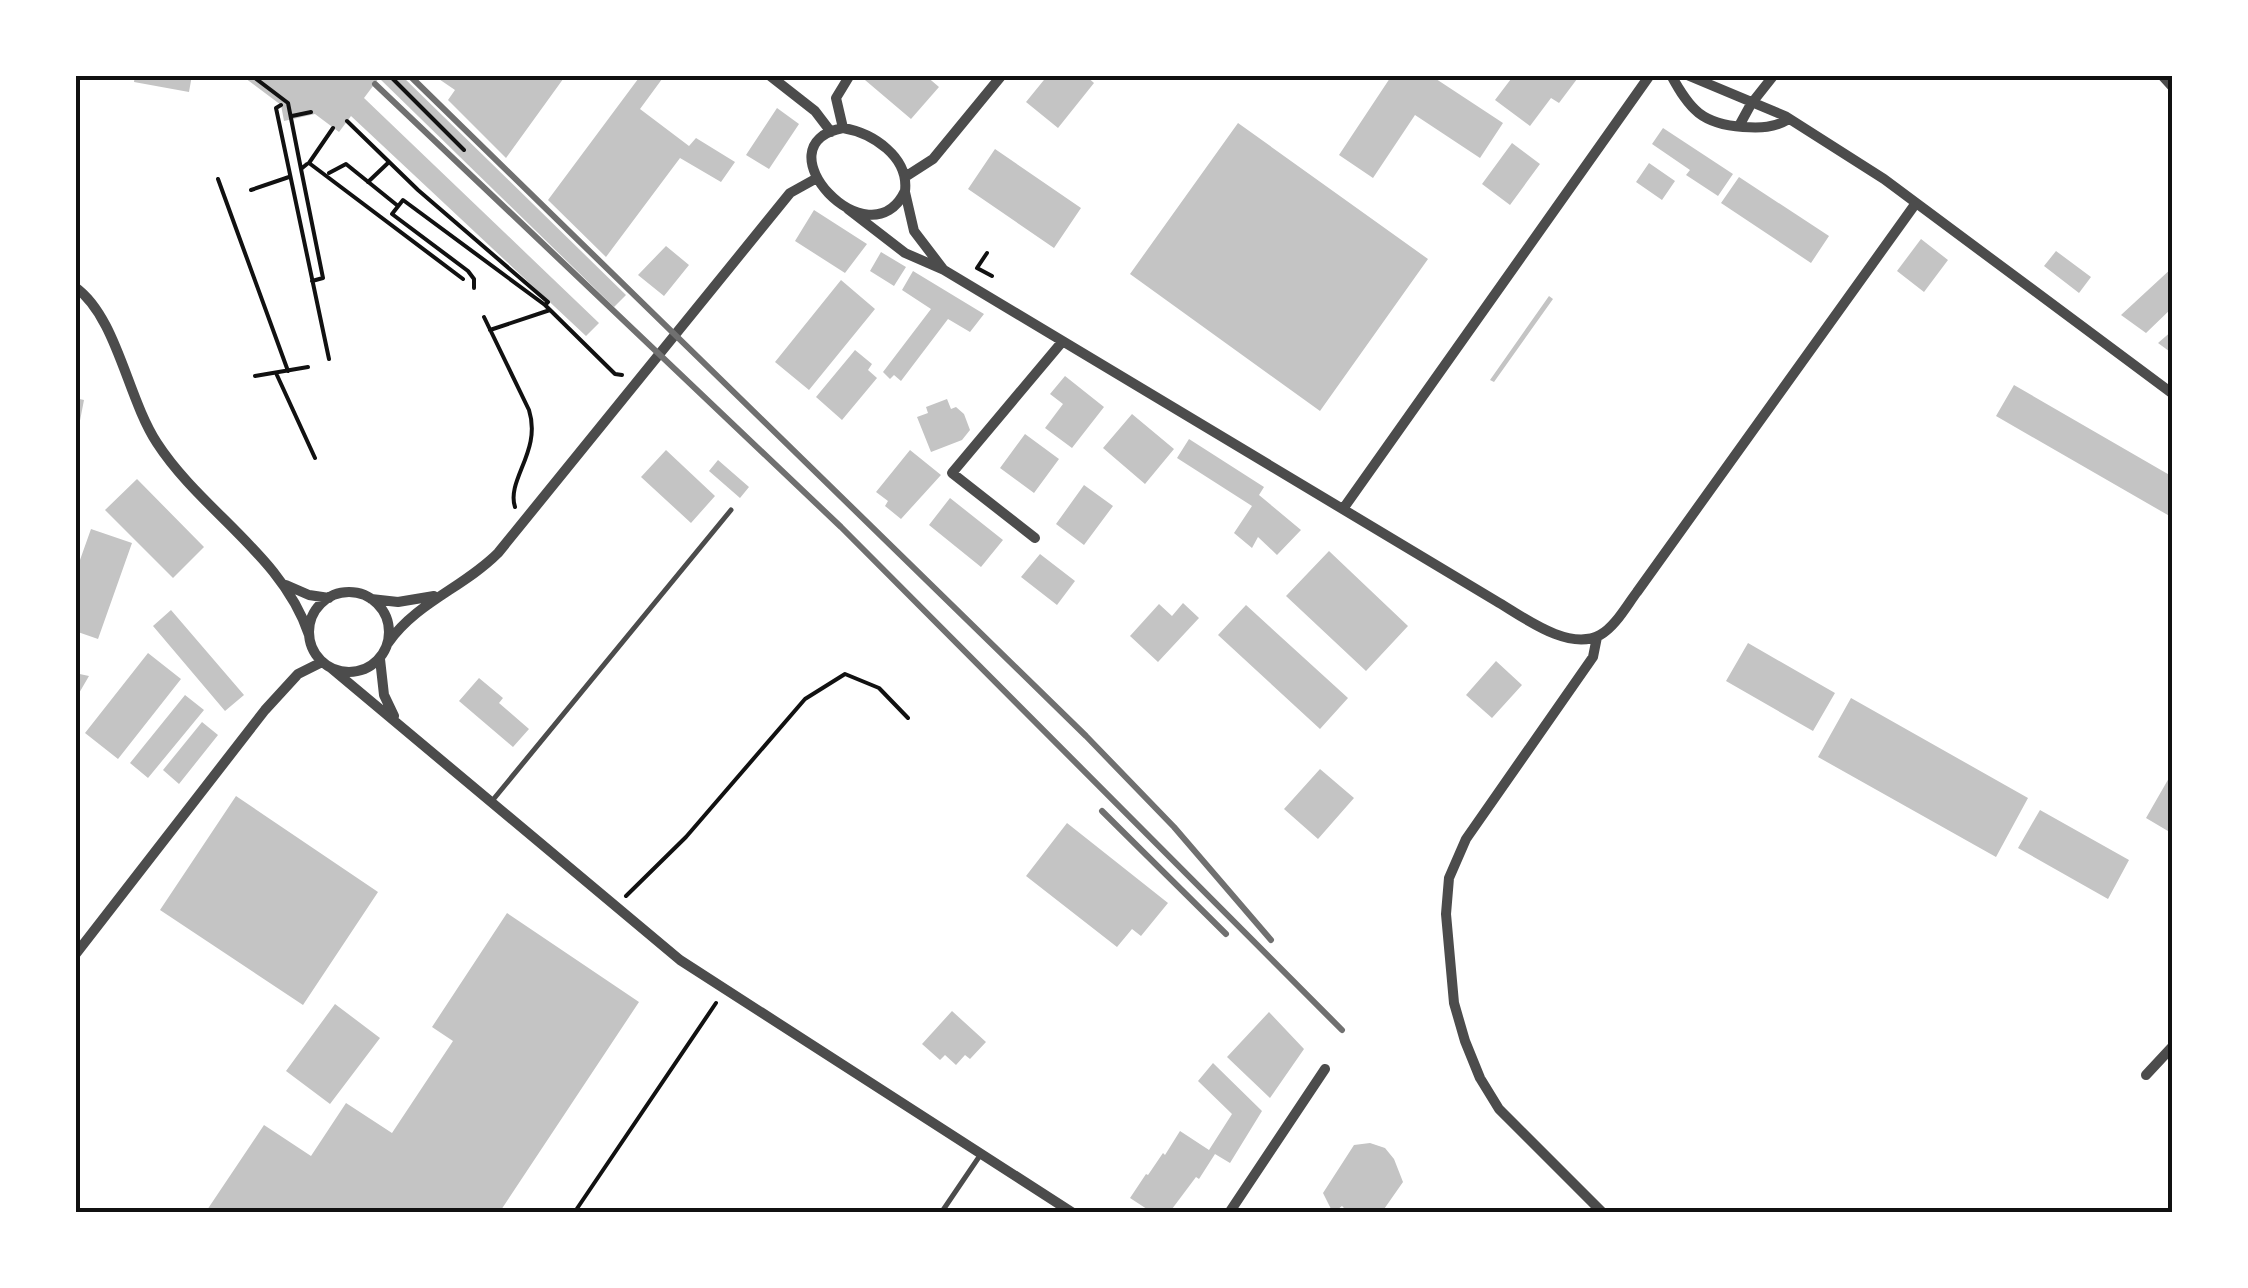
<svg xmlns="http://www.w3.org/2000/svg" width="2248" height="1288" font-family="Mulish,sans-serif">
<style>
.building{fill:#c4c4c4}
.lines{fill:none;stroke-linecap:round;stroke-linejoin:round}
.path{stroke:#111;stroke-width:4}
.service{stroke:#4c4c4c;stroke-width:5}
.minor{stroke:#4c4c4c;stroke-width:10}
.tertiary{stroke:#4c4c4c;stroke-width:12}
.rail{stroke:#707070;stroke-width:6}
.neatline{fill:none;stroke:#111;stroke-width:4}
</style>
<rect width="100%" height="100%" fill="#fff"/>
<!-- building -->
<path class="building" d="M135 75H192L189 92 134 82Z
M241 75H401L626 295 614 307 379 78 364 98 599 323 586 336 351 116 339 132 315 114 284 121 281 105Z
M433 75H566L506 158 448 100 455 90Z
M641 75H665L640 109 689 146 696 138 735 162 721 182 680 158 606 257 548 200Z
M869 75H925L939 87 911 119 865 80Z
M1048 75H1085L1094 83 1058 128 1026 102Z
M1392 75H1430L1503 123 1480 158 1415 115 1373 178 1339 155Z
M1514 75H1580L1559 103 1551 98 1530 126 1495 100Z
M777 108 799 124 769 169 746 155Z
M1238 123 1428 259 1320 411 1130 274Z
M1663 128 1733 174 1718 196 1686 175 1690 170 1652 144Z
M1512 143 1540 164 1510 205 1482 184Z
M995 149 1081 208 1054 248 968 189Z
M1649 163 1675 181 1662 200 1636 182Z
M1739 177 1829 236 1811 263 1721 203Z
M814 210 867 244 845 273 795 241Z
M1921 239 1948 260 1924 292 1897 271Z
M666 246 689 265 664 296 638 275Z
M2056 251 2091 277 2079 293 2044 266Z
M881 252 906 267 894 286 870 271Z
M2173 267V307L2146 333 2121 315Z
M913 271 984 314 970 332 948 319 901 381 894 375 890 379 883 372 931 309 902 290Z
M841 280 875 309 809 390 775 362Z
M1549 296 1553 299 1494 382 1490 380Z
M2173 330V354L2158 343Z
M855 350 872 364 868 370 877 378 842 420 816 397Z
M1065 376 1104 407 1072 448 1045 428 1063 404 1050 394Z
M2014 385 2173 477V518L1996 416Z
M75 398 84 400 77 436H75Z
M947 399 951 409 956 407 964 414 970 430 962 440 931 452 917 417 928 413 926 407Z
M1132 414 1174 449 1145 484 1103 448Z
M1025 434 1059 459 1034 493 1000 468Z
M1189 439 1264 487 1259 495 1301 530 1277 555 1258 537 1252 548 1234 533 1252 506 1177 458Z
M666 450 715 496 691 523 641 477Z
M910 450 941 475 901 519 885 506 888 501 876 492Z
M718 460 749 487 740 498 709 471Z
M137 479 204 547 173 578 105 510Z
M1084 485 1113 506 1084 545 1056 524Z
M950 498 1003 540 981 567 929 525Z
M91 529 132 543 98 639 75 631V574Z
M1329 551 1408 626 1366 671 1286 596Z
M1040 554 1075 581 1057 605 1021 577Z
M1183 603 1199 618 1158 662 1130 636 1159 604 1172 616Z
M1246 605 1348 698 1320 729 1218 635Z
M171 610 244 695 225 711 153 626Z
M1748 643 1835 693 1813 731 1726 681Z
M148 653 181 679 118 759 85 733Z
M1496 661 1522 685 1492 718 1466 695Z
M75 673 89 676 75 700Z
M479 678 503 698 499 703 529 729 513 747 459 701Z
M185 695 204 710 148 778 130 763Z
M1851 698 2028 798 1996 857 1818 757Z
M202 722 218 735 179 784 163 770Z
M1320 769 1354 798 1318 839 1284 809Z
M2173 771V834L2146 818Z
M236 796 378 892 303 1005 160 910Z
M2040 810 2129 860 2108 899 2018 848Z
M1067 823 1168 903 1141 936 1132 929 1117 947 1026 876Z
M507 913 639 1002 499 1213H205L264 1125 311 1156 346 1103 392 1133 453 1041 432 1027Z
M335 1004 380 1038 330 1104 286 1071Z
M952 1011 986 1042 970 1059 965 1055 956 1065 945 1055 940 1060 922 1044Z
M1269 1012 1304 1049 1270 1098 1227 1057Z
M1213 1063 1262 1111 1230 1163 1215 1154 1199 1179 1196 1177 1169 1213H1153L1130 1198 1146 1174 1148 1175 1163 1153 1165 1155 1180 1131 1209 1150 1232 1114 1198 1081Z
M1370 1143 1385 1148 1394 1159 1403 1182 1382 1212 1349 1213 1342 1206 1333 1213 1323 1193 1354 1145Z"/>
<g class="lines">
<!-- path -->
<path class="path" d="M251 75 288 103 301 169
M389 75 464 150
M281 105 276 108 329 359
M292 116 311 112
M347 121 418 190 548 302 545 305
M333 128 309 163 463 279
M307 164 301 169 323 278 312 281
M329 173 346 164 398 206
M218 179 288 371
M368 182 389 162
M251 190 289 177
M987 253 977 268 992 276
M474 288V279L468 271 392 214 403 200 545 305 615 374 622 375
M484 317 529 410C542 451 506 480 515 507
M490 330 550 310
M276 373 315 458
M255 376 308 367
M626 896 686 837 805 699 845 674 879 688 908 718
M574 1213 716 1003"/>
<!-- service -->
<path class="service" d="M492 801 731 510
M941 1213 981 1154"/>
<!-- minor -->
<path class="minor" d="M769 75 815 111 831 132
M1671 75C1690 110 1702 124 1743 127 1761 128 1774 128 1789 119
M1687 75 1785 116 1884 179 2173 394
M1739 126 1751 104 1774 75
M843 128C873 133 909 157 905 191 870 265 757 144 843 128Z
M843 128 836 98 850 75
M905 177 933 159 1002 75
M905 192 914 231 943 269
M848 209 905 253 944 270 1496 601C1522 616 1568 652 1600 635 1615 627 1627 605 1637 592L1916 203
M75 287C117 317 127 397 157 443 201 511 283 556 309 635
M1343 509 1650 75
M1035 538 952 473 1062 342
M286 585 309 595 329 598
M309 632a40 40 0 1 1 80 0a40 40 0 1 1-80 0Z
M371 599 398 602 434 596
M1597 637 1593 657 1466 839 1449 878 1446 914 1454 1003 1465 1041 1480 1078 1499 1109 1603 1213
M388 643C417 602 463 588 498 553L790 193 817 178
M380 659 384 695 394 716
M331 668 680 960 1073 1213
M75 955 265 710 298 674 322 662
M2146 1075 2173 1046
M1229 1213 1325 1069"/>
<!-- tertiary -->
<path class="tertiary" d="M2163 75 2173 86"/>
<!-- rail -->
<path class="rail" d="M409 75 1086 736 1174 827 1271 940
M375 84 841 527 1342 1030
M1102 811 1226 934"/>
</g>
<!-- border -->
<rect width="2248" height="1288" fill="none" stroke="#ffffff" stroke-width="155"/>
<rect x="78" y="78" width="2092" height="1132" class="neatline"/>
</svg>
